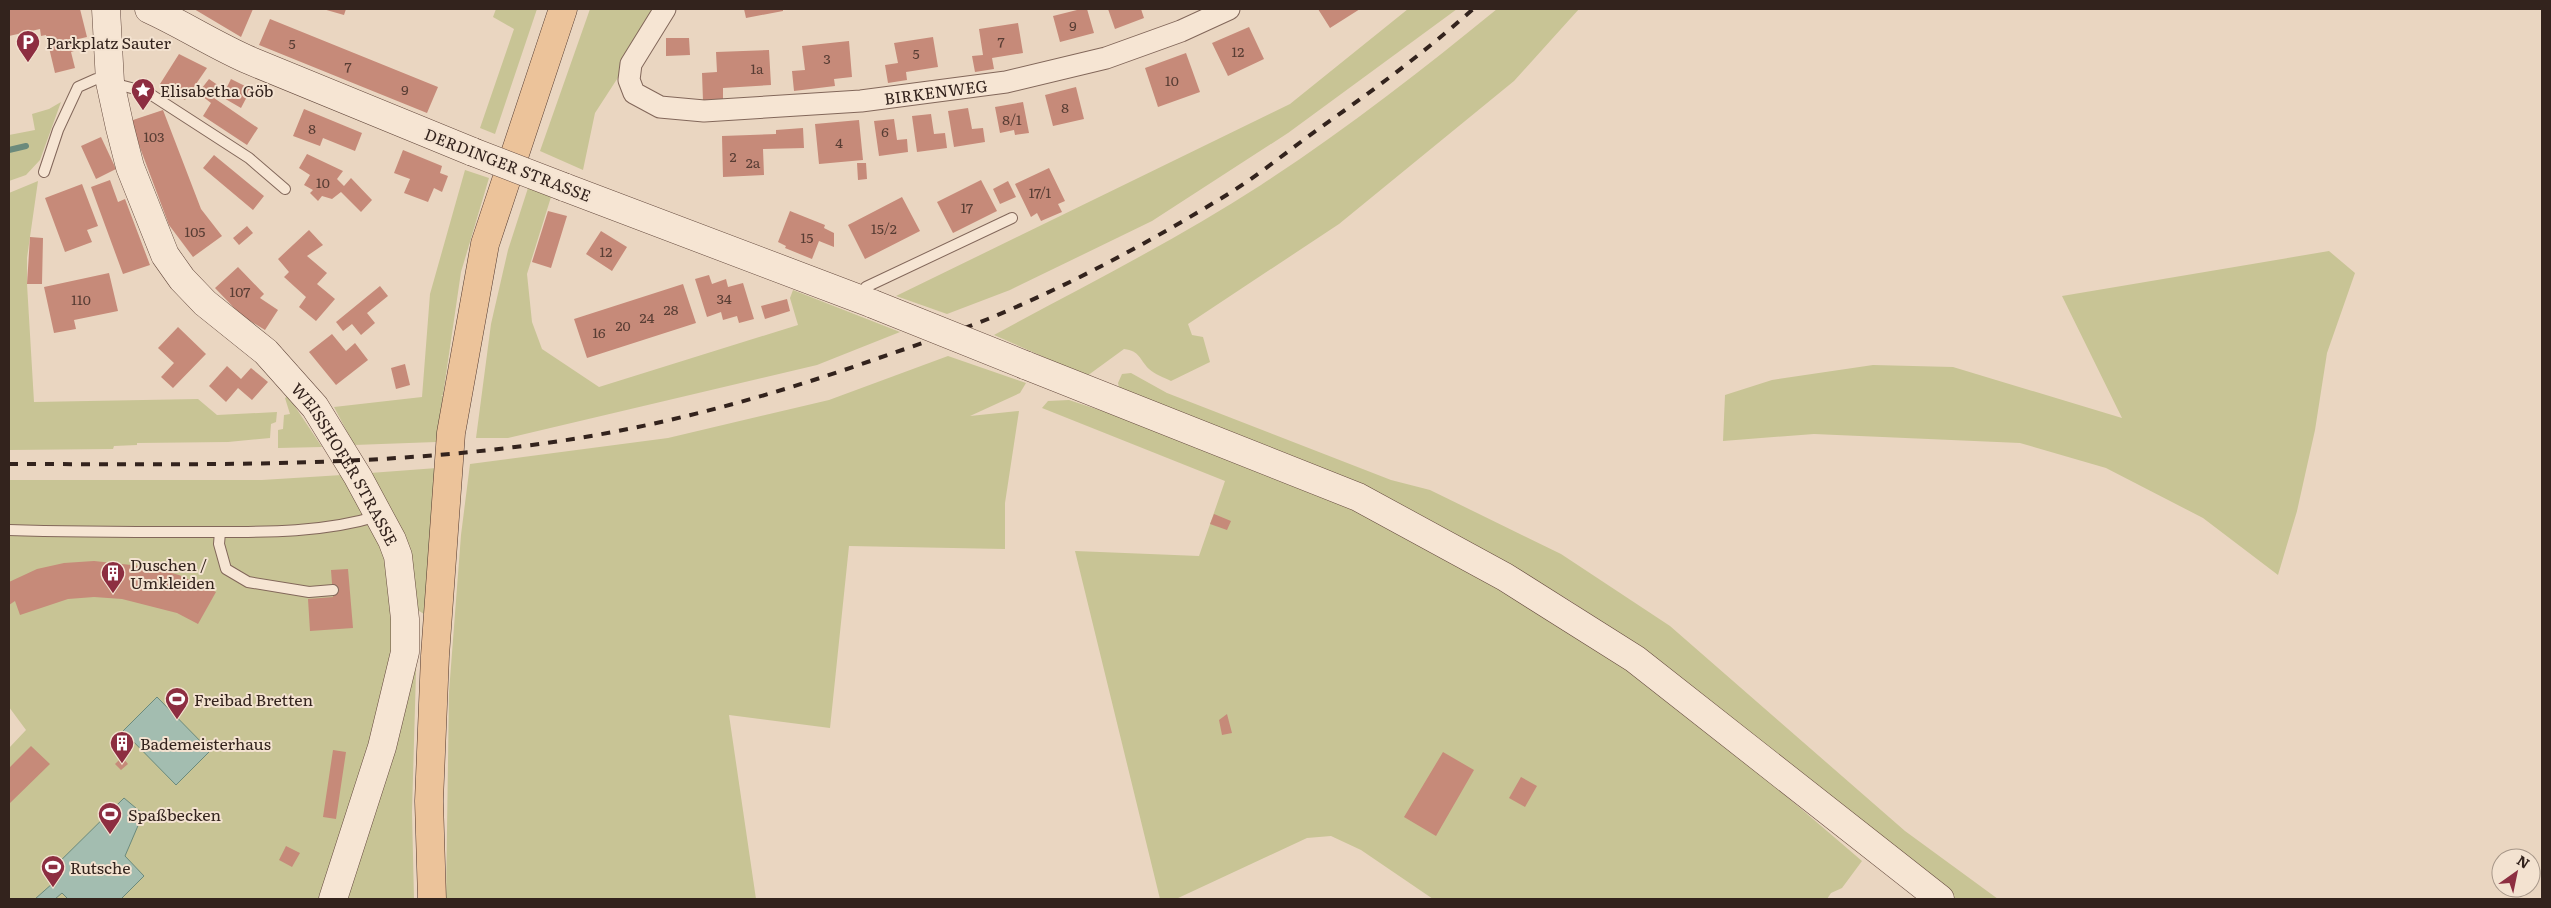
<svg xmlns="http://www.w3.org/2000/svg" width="2551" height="908" font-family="Literata,serif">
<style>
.green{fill:#c8c495}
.water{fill:#a3bdb0;stroke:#6b8a7c}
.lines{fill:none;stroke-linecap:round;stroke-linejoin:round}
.stream{stroke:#6b8a7c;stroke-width:6}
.building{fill:#c68a79}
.lane-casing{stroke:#82675a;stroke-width:12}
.street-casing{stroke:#82675a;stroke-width:23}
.secondary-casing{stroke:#64493d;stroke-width:29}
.primary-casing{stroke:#50372e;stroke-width:29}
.lane{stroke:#f6e5d3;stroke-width:10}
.street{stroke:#f6e5d3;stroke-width:21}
.secondary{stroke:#f6e5d3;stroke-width:28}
.primary{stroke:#ecc39a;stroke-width:28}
.rail{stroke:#33231d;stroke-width:4;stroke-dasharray:9 9;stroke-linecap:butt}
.secondary-bridge-casing{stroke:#64493d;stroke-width:29;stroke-linecap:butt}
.secondary-bridge{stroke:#f6e5d3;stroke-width:28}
.labels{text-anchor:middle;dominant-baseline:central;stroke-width:4;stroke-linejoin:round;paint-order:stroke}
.number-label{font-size:14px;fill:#583d34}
.poi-label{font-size:16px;fill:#33231d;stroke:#f3e2d0;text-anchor:start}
.street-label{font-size:16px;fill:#33231d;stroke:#f3e2d0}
</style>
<rect width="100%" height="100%" fill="#ead6c1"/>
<!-- green -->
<path class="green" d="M496 9H537L495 134 480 128 514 29 493 17Z
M590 9H654L621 60 619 76 595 113 583 170 540 151Z
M1408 9H1457L1288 133 1152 221 1010 290 947 314 896 296 1290 104Z
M1497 9H1579L1514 81 1339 224 1188 324 1192 335 1203 337 1210 362 1171 381C1165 378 1154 374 1149 369 1139 359 1140 351 1124 349L1087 376 994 335C1084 286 1176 240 1261 185 1344 131 1421 71 1497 9Z
M61 102 40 160 26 175 9 181V135L35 130 32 114 49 109Z
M465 170 489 178 461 272 443 395 441 396H443L436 442 354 445 334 407 422 397 430 294Z
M38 181 27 258V284L34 402 198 399 217 415 277 412 276 422 271 424 270 438 228 442 137 443V445L114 446 113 449 9 450V193Z
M528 188 551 197 527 274 532 322 542 349 599 387 798 325 790 298 793 290 900 332 817 365 508 438H476L491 324 508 250Z
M2329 251 2355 273 2327 353 2315 430 2297 511 2278 575 2203 518 2106 468 2020 443 1814 434 1723 441 1725 395 1772 380 1873 365 1953 367 2122 418 2062 296Z
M948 356 1026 383 1020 393 970 416 1019 411 1005 503V549L849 546 830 728 729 715 756 899H446L449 692 461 535 470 464 668 438 829 400Z
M1131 373 1167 393 1391 480 1430 490 1561 554 1670 626 1905 831 1998 899H1956L1627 639 1569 600 1468 541 1120 391 1118 383 1122 374Z
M288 396 322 447 278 448V430L283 429 284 415 290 414 285 398Z
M1069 400 1178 436 1388 522 1490 578 1661 689 1862 861 1842 888 1831 893 1827 899H1433L1361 850 1331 836 1307 838 1176 899H1160L1075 551 1199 556 1225 481 1042 408 1048 401Z
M437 468 424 614 416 609 370 473Z
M342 475 385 551 399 648 327 899H9V748L26 730 9 707V480H262Z
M417 637 412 812 414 899H346Z"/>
<!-- water -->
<path class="water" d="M157 697 210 751 176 785 123 731Z
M124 798 143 814 125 856 144 876 121 899H68L62 893 55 899H35L53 883 45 876Z"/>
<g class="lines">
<!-- stream -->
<path class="stream" d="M9 150 26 146"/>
</g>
<!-- building -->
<path class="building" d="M9 9H80L87 37 74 40 77 50 71 52 75 68 55 73 46 35 41 36 40 29 9 36Z
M194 9H253L241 37Z
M323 9H346L344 15Z
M744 9H783V11L746 18Z
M1081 9H1087L1094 33 1060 42 1053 16Z
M1108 9H1141L1144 18 1115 29Z
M1318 9H1360L1330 28Z
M270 19 438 87 427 113 259 45Z
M1018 23 1023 53 992 58 994 69 975 72 972 56 983 55 979 29Z
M1249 27 1264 59 1228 76 1212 43Z
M933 37 938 67 906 72 907 80 888 83 885 65 898 63 894 43Z
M666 38H689L690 55 666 56Z
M849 41 852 77 834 79 835 86 794 91 792 71 805 70 802 46Z
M769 50 771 85 723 88V100L703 101 702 73 717 72 716 52Z
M1186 53 1200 92 1158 107 1145 68Z
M179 54 207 68 185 100 160 84Z
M209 79 222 88 214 98 258 128 247 145 203 116 211 103 198 93Z
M231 79 251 89 241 108 222 97Z
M1076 87 1084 119 1053 126 1045 95Z
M1023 102 1029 133 1015 135 1014 130 1000 133 995 107Z
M968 108 972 129 983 128 985 142 954 147 948 111Z
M304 109 362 133 355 151 323 138 320 146 293 136Z
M163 110 201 209 222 236 193 257 169 225 130 121Z
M931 114 934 134 945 133 947 148 917 152 912 116Z
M894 119 897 140 907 139 908 152 879 156 874 121Z
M859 120 863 160 819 164 815 124Z
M803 128 804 148 763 149 764 175 723 177 722 136 776 134V130Z
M101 137 116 169 96 179 81 146Z
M403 150 442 166 440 173 448 176 442 192 434 188 428 202 404 193 410 179 394 173Z
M307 154 343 171 337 179 344 186 351 178 372 200 361 212 341 192 332 199 322 196 318 201 310 193 313 190 304 185 310 175 299 168Z
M214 155 264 196 253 210 203 168Z
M857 163H866L867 179 858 180Z
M1049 168 1065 201 1058 204 1062 212 1041 221 1037 213 1031 217 1015 184Z
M110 180 118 202 125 199 150 265 123 274 91 187Z
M981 180 997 211 953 233 937 202Z
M1008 181 1016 197 1000 204 993 189Z
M82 184 98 226 87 230 92 242 65 252 45 198Z
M902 197 920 231 865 259 848 225Z
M548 211 567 216 551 268 532 262Z
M790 211 825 225 824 228 834 233V247L819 241 812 259 785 248 786 246 778 242Z
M247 226 253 233 239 245 233 238Z
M309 230 323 245 307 256 327 273 317 284 335 299 316 321 299 307 306 297 284 277 289 272 278 259Z
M601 231 627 247 612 271 586 254Z
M30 237 43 238 42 284H27Z
M238 267 264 294 260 298 278 310 265 330 242 316 215 288Z
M109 273 118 311 74 320 76 329 54 333 44 287Z
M709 275 712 284 726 279 728 287 743 283 754 319 739 323 737 316 723 320 721 312 707 317 695 279Z
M683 284 696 323 587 358 574 319Z
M380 286 388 296 367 313 375 323 361 335 352 324 343 331 336 322Z
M787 299 790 311 765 319 761 306Z
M178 327 206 354 173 388 161 377 174 363 158 348Z
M332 334 346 351 355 343 368 360 336 385 309 352Z
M405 364 410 385 396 389 391 368Z
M227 366 241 379 251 368 268 382 252 400 238 388 226 402 209 386Z
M1214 514 1231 521 1227 530 1210 524Z
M94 561 150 567 179 575 216 592 198 624 177 613 122 599 94 597 68 599 20 615 15 601 9 605V582L37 569 64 563Z
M348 569 353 628 310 631 308 599 333 597 331 570Z
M1227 714 1232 733 1222 735 1219 720Z
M31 746 50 764 9 804V768Z
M333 750 346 752 336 819 323 817Z
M1443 752 1474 770 1436 836 1404 817Z
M122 757 128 764 121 770 115 764Z
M1521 777 1537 786 1525 807 1509 798Z
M286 846 300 853 292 867 279 860Z"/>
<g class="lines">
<!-- lane casing -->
<g class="lane-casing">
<path id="lane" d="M44 172 58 130 78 87 96 79 147 92 249 158 285 189
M859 298 866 287 1012 218
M9 530C71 532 132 532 194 532 256 532 320 534 378 516
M220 532 219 544 226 569 248 582 309 592 333 590"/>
</g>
<!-- street casing -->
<g class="street-casing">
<g id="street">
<path id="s1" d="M665 9 631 64 629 80 634 93 660 107 704 111 861 101 1006 82 1106 58 1181 31 1229 9"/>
</g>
</g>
<!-- secondary casing -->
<g class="secondary-casing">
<g id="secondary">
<path id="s2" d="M106 9 110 82 120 128 130 167 165 255 182 279 205 303 266 352 315 407 358 477 392 540 398 556 405 619V652L382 747 333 899"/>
<path d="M149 9C184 25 216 46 251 61L473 152"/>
<path d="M564 187 873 304"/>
<path d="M1025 365 1358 497 1505 577 1635 659 1940 899"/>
</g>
</g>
<!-- primary casing -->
<g class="primary-casing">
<path id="primary" d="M432 899 429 801 435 656 451 433 485 244 563 9"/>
</g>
<!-- lane -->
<use href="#lane" class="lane"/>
<!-- street -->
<use href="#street" class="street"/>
<!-- secondary -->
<use href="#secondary" class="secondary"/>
<!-- primary -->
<use href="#primary" class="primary"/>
<!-- rail -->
<path class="rail" d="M9 464C178 464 347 468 515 447 638 433 760 400 876 359 913 346 951 334 988 319 1068 286 1146 244 1220 199 1254 179 1285 153 1317 130 1371 92 1424 53 1473 9"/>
<!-- secondary-bridge casing -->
<g class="secondary-bridge-casing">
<path id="secondary-bridge" d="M473 152 564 187
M873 304 1025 365"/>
</g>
<!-- secondary-bridge -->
<use href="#secondary-bridge" class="secondary-bridge"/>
</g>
<!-- icons -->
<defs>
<g id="parking-pin" transform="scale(1.25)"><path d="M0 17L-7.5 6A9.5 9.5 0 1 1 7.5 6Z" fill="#8d2e41" stroke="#f3e2d0"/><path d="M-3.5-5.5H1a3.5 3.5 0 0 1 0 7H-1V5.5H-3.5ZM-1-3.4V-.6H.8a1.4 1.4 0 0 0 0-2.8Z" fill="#fff"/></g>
<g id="sight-pin" transform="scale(1.25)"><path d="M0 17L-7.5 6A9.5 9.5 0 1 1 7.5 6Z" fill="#8d2e41" stroke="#f3e2d0"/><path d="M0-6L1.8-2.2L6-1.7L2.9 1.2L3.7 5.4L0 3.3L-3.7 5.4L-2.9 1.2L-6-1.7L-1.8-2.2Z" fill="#fff"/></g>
<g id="building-pin" transform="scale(1.25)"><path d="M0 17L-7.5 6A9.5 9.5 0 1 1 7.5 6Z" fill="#8d2e41" stroke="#f3e2d0"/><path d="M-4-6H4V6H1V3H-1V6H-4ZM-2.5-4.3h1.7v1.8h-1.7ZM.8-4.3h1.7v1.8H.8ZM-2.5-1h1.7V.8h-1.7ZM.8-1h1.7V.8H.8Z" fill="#fff"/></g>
<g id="stadium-pin" transform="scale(1.25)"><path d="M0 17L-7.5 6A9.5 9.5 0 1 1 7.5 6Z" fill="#8d2e41" stroke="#f3e2d0"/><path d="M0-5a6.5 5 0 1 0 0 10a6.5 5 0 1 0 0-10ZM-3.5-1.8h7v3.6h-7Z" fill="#fff"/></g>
</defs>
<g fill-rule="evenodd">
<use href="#parking-pin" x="28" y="42"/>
<use href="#sight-pin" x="143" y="90"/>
<use href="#building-pin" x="113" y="573"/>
<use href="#stadium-pin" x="177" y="699"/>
<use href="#building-pin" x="122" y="743"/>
<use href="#stadium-pin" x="110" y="814"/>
<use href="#stadium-pin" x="53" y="867"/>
</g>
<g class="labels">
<!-- number labels -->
<g class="number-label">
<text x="1073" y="25">9</text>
<text x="1001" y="41">7</text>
<text x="292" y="43">5</text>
<text x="1238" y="51">12</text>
<text x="916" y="53">5</text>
<text x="827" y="58">3</text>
<text x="348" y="66">7</text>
<text x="757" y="68">1a</text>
<text x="1172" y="80">10</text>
<text x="405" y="89">9</text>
<text x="1065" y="107">8</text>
<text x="1012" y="119">8/1</text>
<text x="312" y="128">8</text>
<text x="885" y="131">6</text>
<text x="154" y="136">103</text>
<text x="839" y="142">4</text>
<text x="733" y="156">2</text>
<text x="753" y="162">2a</text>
<text x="323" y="182">10</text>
<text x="1040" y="192">17/1</text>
<text x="967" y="207">17</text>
<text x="884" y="228">15/2</text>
<text x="195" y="231">105</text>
<text x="807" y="237">15</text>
<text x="606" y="251">12</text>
<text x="240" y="291">107</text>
<text x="724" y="298">34</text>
<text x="81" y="299">110</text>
<text x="671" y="309">28</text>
<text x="647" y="317">24</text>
<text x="623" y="325">20</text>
<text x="599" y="332">16</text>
</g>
<!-- poi labels -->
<g class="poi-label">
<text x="46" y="42">Parkplatz Sauter</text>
<text x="160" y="90">Elisabetha Göb</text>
<text x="130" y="564">Duschen /<tspan x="130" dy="18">Umkleiden</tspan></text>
<text x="194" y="699">Freibad Bretten</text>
<text x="140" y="743">Bademeisterhaus</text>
<text x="128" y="814">Spaßbecken</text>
<text x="70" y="867">Rutsche</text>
</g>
<!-- street labels -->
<g class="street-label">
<text stroke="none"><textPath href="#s1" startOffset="401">BIRKENWEG</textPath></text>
<text transform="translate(508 164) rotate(21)">DERDINGER STRASSE</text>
<text stroke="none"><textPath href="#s2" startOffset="534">WEISSHOFER STRASSE</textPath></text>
</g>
</g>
<!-- border -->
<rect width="2551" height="908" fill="none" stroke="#33231d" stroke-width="20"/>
<!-- north arrow -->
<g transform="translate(2516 873) rotate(33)"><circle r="24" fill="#f3e2d0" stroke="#a69688"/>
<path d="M0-4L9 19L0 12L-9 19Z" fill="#8d2e41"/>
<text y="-8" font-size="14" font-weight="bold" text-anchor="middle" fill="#33231d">N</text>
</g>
</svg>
